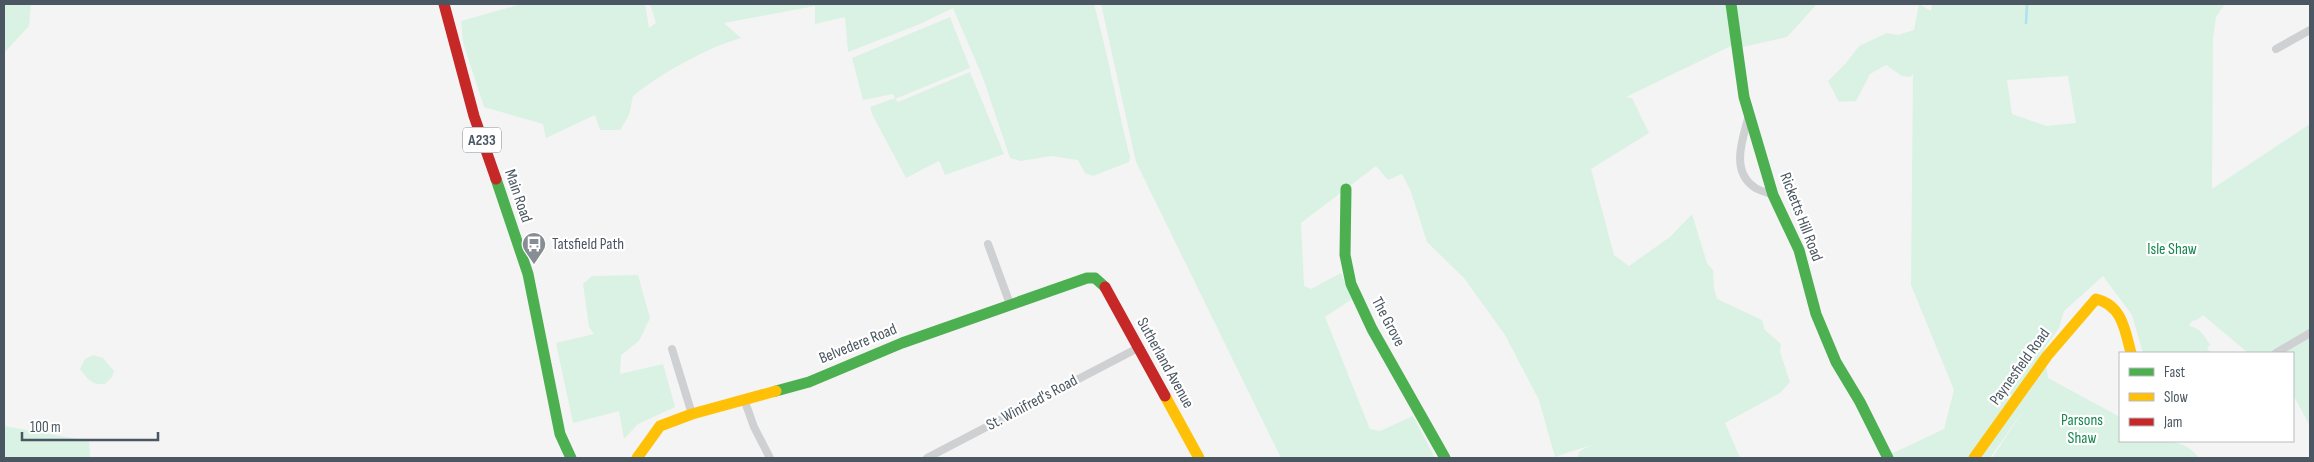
<svg xmlns="http://www.w3.org/2000/svg" width="2314" height="462" font-family="'Sofia Sans Condensed',sans-serif">
<style>
.green{fill:#d9f2e3;fill-rule:evenodd}
.lines{fill:none;stroke-linecap:round;stroke-linejoin:round}
.stream{stroke:#aee2f0;stroke-width:2.5}
.street{stroke:#ced0d2;stroke-width:8}
.fast{stroke:#4caf50;stroke-width:11}
.slow{stroke:#ffc107;stroke-width:11}
.jam{stroke:#c62828;stroke-width:11}
.labels{text-anchor:middle;dominant-baseline:central;stroke-width:4.5;stroke-linejoin:round;paint-order:stroke}
.shield{fill:#fff;stroke:#808990;stroke-width:1}
.shield-label{font-size:15px;font-weight:bold;fill:#4a5661}
.street-label{font-size:16px;fill:#4a5661;stroke:#fff}
.poi-label{font-size:16px;fill:#4a5661;stroke:#fff;text-anchor:start}
.park-label{font-size:16px;fill:#17864f;stroke:#fff}
</style>
<rect width="100%" height="100%" fill="#f4f4f4"/>
<!-- green -->
<path class="green" d="M4 4H31L29 26 4 53Z
M522 4H645L649 28 656 23 650 4H1094C1108 55 1117 106 1130 157L1129 162 1093 176 1085 173 1078 160 1051 156 1021 161 1010 158 983 78 953 8 920 24 848 52 845 17 815 24V6L724 23 741 38C708 47 660 74 633 96L629 115 620 130H600L595 115 546 138 543 124 484 107 463 42 461 21Z
M1101 4H1734L1737 6 1738 4H1817L1787 37 1743 47 1741 41 1626 97 1632 98 1649 133 1591 169 1614 255 1629 266 1670 237 1692 214 1707 263 1713 270 1714 288 1717 299 1762 320 1765 330 1781 344 1780 352 1790 382 1780 393 1725 423 1740 458H1577L1580 451 1591 445 1555 457 1539 400 1505 335 1464 278 1427 242 1411 192 1402 174 1388 180 1376 166 1301 223 1304 286 1311 289 1341 273 1352 299 1325 317 1370 429 1380 431 1413 416 1435 458H1281L1136 162Z
M1919 4 1931 11 1932 4H2225L2216 17 2213 38 2212 189 2310 124V426L2293 395V353H2248L2203 315 2197 320 2192 321 2189 326C2199 327 2205 336 2210 345L2207 348 2211 353H2143L2132 315 2103 276 2064 311 2059 328 2044 349 2048 378 2120 417V441C2147 441 2182 434 2199 458H1992L2025 408 1990 458H1893L1891 454 1944 429 1954 390 1911 285 1913 74 1910 77 1902 76 1886 65 1870 74 1856 101 1839 102 1828 81 1846 63 1859 46 1887 33 1898 35 1914 30ZM2068 76 2076 123 2046 126 2012 114 2007 80Z
M950 17 970 68 895 99 898 102 970 72 1004 154 945 175 939 161 906 178 872 114 870 107 895 98 893 94 863 100 852 58Z
M638 275 650 318 639 341 621 355 620 374 663 364 675 407 638 424 624 439 619 411 573 423 556 343 594 334 589 327 583 284 592 276Z
M93 355 103 358 114 371 112 377 105 384C92 385 88 380 80 369L85 359Z
M4 426 89 441 90 458H4Z"/>
<g class="lines">
<!-- stream -->
<path class="stream" d="M2026 23 2027 4"/>
<!-- street -->
<path class="street" d="M2276 49 2310 30
M1749 115C1743 138 1730 170 1754 187 1759 191 1767 192 1773 195
M988 244 1010 304
M672 349 692 414
M2276 353 2310 333
M744 399 754 427 770 458
M927 458 1138 348"/>
<!-- fast -->
<path class="fast" d="M1731 4 1744 97 1773 195 1799 250 1816 314 1836 362 1860 402 1888 458
M496 179 528 274 560 434 571 458
M1346 189 1345 255 1351 284 1372 329 1445 458
M776 391 809 382 902 343 1087 278H1095L1105 287"/>
<!-- slow -->
<path class="slow" d="M1165 396 1199 458
M637 458 660 426 692 414 776 391
M1974 458 2047 356 2096 299C2122 305 2125 330 2131 353"/>
<!-- jam -->
<path class="jam" d="M444 4 474 116 496 179
M1105 287 1165 396"/>
</g>
<!-- icons -->
<defs>
<g id="bus-pin" transform="scale(1.25)"><path d="M0 17L-7.5 6A9.5 9.5 0 1 1 7.5 6Z" fill="#868d94" stroke="#fff"/><path d="M-5-6H5V4H4V6H2V4H-2V6H-4V4H-5ZM-3.5-4V0h7V-4ZM-3.5 1.2v1.5H-2V1.2ZM2 1.2v1.5H3.5V1.2Z" fill="#fff"/></g>
</defs>
<g fill-rule="evenodd">
<use href="#bus-pin" x="534" y="244"/>
</g>
<g class="labels">
<!-- shield labels -->
<rect class="shield" x="463" y="127.5" width="38" height="25" rx="4"/>
<g class="shield-label">
<text x="482" y="140">A233</text>
</g>
<!-- street labels -->
<g class="street-label">
<text transform="translate(518 196) rotate(71)">Main Road</text>
<text transform="translate(1801 217) rotate(69)">Ricketts Hill Road</text>
<text transform="translate(1388 322) rotate(62)">The Grove</text>
<text transform="translate(858 344) rotate(-22)">Belvedere Road</text>
<text transform="translate(1165 363) rotate(61)">Sutherland Avenue</text>
<text transform="translate(2020 367) rotate(-54)">Paynesfield Road</text>
<text transform="translate(1032 403) rotate(-28)">St. Winifred's Road</text>
</g>
<!-- poi labels -->
<g class="poi-label">
<text x="552" y="244">Tatsfield Path</text>
</g>
<!-- park labels -->
<g class="park-label">
<text x="2172" y="249">Isle Shaw</text>
<text x="2082" y="420">Parsons<tspan x="2082" dy="18">Shaw</tspan></text>
</g>
</g>
<!-- border -->
<rect width="2314" height="462" fill="none" stroke="#4a5661" stroke-width="10"/>
<!-- legend -->
<rect x="2119" y="352" width="175" height="90" fill="#ffffff" stroke="#b7bbc0"/>
<rect x="2129" y="368" width="25" height="8" fill="#4caf50" stroke="#b7bbc0"/>
<text x="2164" y="377" font-size="15" fill="#4a5661">Fast</text>
<rect x="2129" y="393" width="25" height="8" fill="#ffc107" stroke="#b7bbc0"/>
<text x="2164" y="402" font-size="15" fill="#4a5661">Slow</text>
<rect x="2129" y="418" width="25" height="8" fill="#c62828" stroke="#b7bbc0"/>
<text x="2164" y="427" font-size="15" fill="#4a5661">Jam</text>
<!-- scale -->
<path d="M22 432v8h136v-8" fill="none" stroke="#4a5661" stroke-width="2.5"/>
<text x="30" y="432" font-size="15" fill="#4a5661" stroke="#ffffff" stroke-width="4" paint-order="stroke">100 m</text>
</svg>
